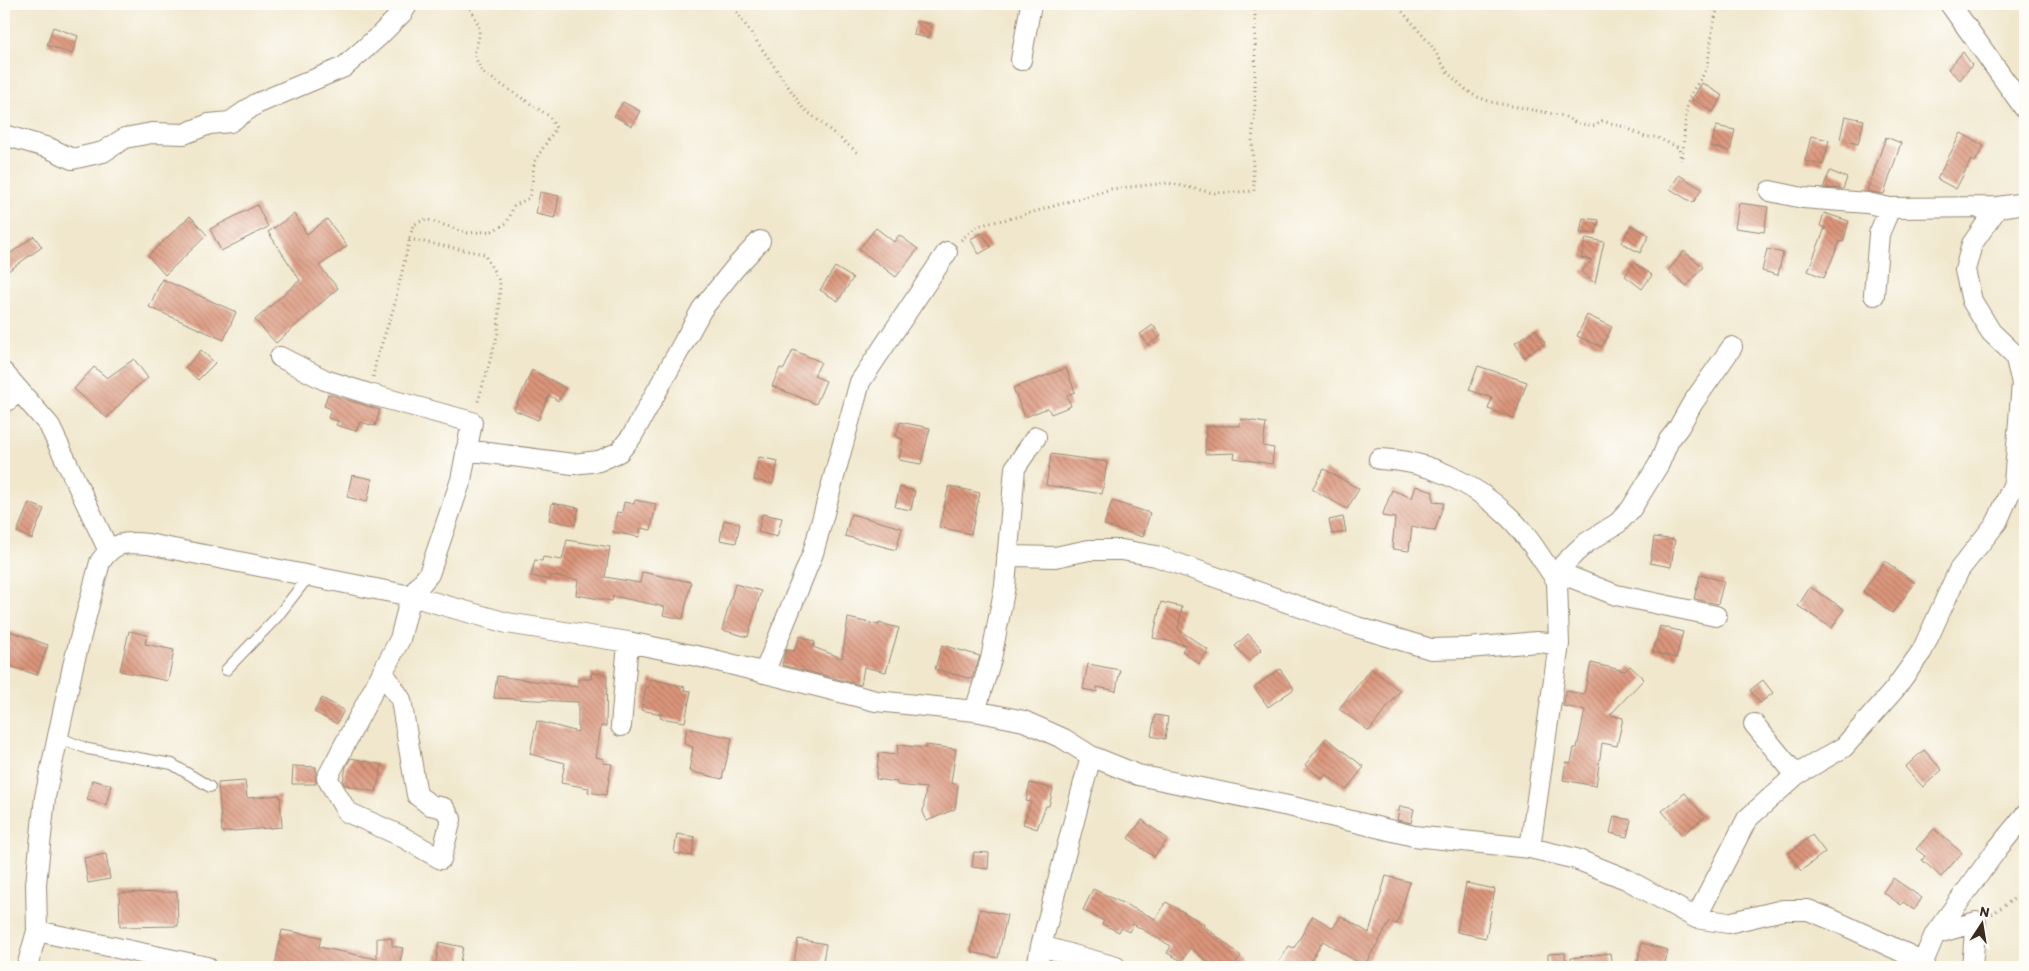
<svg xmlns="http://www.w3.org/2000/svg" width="2029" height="971" font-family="Itim,sans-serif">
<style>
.building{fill:url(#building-back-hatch)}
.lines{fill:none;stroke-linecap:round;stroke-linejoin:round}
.lane-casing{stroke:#968875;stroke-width:12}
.street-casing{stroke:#968875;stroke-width:22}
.path{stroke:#968875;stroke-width:3;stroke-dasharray:1 4;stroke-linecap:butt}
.lane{stroke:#fff;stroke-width:10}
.street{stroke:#fff;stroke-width:20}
</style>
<defs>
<pattern id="building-back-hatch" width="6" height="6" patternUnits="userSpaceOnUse" patternTransform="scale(1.25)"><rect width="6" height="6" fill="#db957b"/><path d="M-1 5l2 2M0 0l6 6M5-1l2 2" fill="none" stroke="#b37a64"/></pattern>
</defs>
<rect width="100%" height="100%" fill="#fdfcf7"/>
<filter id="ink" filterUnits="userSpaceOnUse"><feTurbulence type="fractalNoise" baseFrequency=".02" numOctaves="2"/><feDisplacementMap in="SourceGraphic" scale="10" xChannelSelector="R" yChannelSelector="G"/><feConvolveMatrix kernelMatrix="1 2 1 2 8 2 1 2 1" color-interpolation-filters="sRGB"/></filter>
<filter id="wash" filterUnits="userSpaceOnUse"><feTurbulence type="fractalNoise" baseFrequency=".0096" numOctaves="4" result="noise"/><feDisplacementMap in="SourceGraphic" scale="20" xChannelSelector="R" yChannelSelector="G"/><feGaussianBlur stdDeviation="1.12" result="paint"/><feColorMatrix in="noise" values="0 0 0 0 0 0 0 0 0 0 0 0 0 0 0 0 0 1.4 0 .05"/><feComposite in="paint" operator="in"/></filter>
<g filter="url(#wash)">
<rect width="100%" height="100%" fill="#f0e7cc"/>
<g id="blocks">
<!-- building -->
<path class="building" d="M916 21 932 24 929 38 914 35Z
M53 27 78 36 72 54 47 45Z
M1963 52 1972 65 1960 80 1948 69Z
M1702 83 1723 96 1713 112 1692 99Z
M623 102 640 111 632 126 614 116Z
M1845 116 1864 120 1858 144 1840 139Z
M1716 126 1735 130 1730 151 1711 146Z
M1961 133 1984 146 1975 162 1971 160 1956 189 1937 179Z
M1811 136 1829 140 1823 165 1805 161Z
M1886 137 1901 143 1884 194 1867 191Z
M1830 171 1847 178 1843 189 1823 188Z
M1679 175 1702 189 1693 203 1670 189Z
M540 192 559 196 555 218 536 214Z
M1739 203 1768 207 1764 232 1735 228Z
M257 205 268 227 221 251 210 229Z
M1824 213 1849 221 1843 242 1840 241 1824 278 1808 271 1825 228 1820 226Z
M294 214 307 234 327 219 347 246 319 266 338 288 276 343 255 320 300 280 268 232Z
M190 216 207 235 165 275 148 256Z
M1583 218 1599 220 1596 233H1580Z
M1631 225 1649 235 1640 253 1622 243Z
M876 228 894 242 899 235 918 249 896 277 859 249Z
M982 233 991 247 979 254 970 239Z
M34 236 42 247 4 274V258Z
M1586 238 1604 242 1595 283 1581 272 1592 260 1581 258Z
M1767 249 1783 253 1778 275 1762 271Z
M1684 251 1703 267 1687 286 1668 271Z
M1634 263 1652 275 1642 289 1625 276Z
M835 267 853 278 838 301 820 290Z
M162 279 236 312 224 340 149 307Z
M1587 315 1612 327 1602 347 1577 336Z
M1153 325 1161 336 1148 345 1140 334Z
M1536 329 1545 343 1524 357 1515 343Z
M201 350 215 363 198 380 185 368Z
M793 350 821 362 814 376 826 381 816 404 772 386 780 368 784 369Z
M134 359 148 378 136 387 107 418 74 389 94 367 107 378Z
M1478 366 1527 382 1514 418 1488 409 1492 398 1469 390Z
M1066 368 1075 392 1067 395 1071 406 1051 414 1048 408 1025 417 1013 388Z
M532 370 566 388 558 401 549 395 538 420 514 410Z
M328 394 380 410 375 426 360 422 356 431 336 425 338 421 328 418 331 409 324 406Z
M1241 419 1266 423 1263 446 1274 448 1272 464 1234 458 1235 453 1205 454 1206 426H1240Z
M900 422 930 428 921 464 899 460 903 439 896 437Z
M1051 454 1107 462 1102 494 1046 485Z
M759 457 778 461 773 484 754 480Z
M1324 469 1359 489 1347 509 1312 489Z
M352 475 372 479 367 502 347 497Z
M949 486 980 493 971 534 939 527Z
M1416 486 1433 492V502L1444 503 1435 531 1412 526 1409 551 1392 549 1395 518 1382 516 1392 490 1412 498Z
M900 487 915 491 911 510 895 507Z
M635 500 656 504 651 530 641 528 639 537 613 532 617 512 622 513 624 502 634 504Z
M1112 501 1150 513 1143 537 1104 525Z
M29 503 44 509 32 539 17 532Z
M552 503 579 508 575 525 549 520Z
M762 514 782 518 777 537 758 532Z
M851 514 902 528 896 550 845 536Z
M1343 517 1346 532 1332 534 1329 520Z
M724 520 740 524 736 543 720 540Z
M1654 537 1675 540 1671 567 1650 563Z
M567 540 610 547 605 577 640 583 642 572 691 582 683 619 663 615 665 607 613 596 612 601 576 595 578 580 550 575V580L531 576 535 560 542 561 543 557 562 560Z
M1885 561 1915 583 1892 613 1863 591Z
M1700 575 1724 581 1718 604 1694 599Z
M735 584 761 591 748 637 722 630Z
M1810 587 1844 609 1832 628 1798 606Z
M1161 602 1182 607 1178 629 1208 650 1199 664 1182 651 1186 645 1153 638Z
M848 618 879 625V623L899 628 886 672 864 667 861 685 782 665 786 650 794 651 800 636 815 642 813 647 842 658Z
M1660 626 1683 632 1676 658 1653 652Z
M4 629 48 645 37 675 4 664Z
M129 631 147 635 145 644 174 650 168 681 120 671Z
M1248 634 1262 649 1249 661 1235 646Z
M942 645 980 656 972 679 935 669Z
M1591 663 1625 671 1630 666 1644 679 1610 715 1623 718 1617 746 1602 743 1596 786 1563 780 1566 762 1571 763 1574 748H1577L1585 710 1563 706 1566 691 1584 694Z
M1088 664 1120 670 1116 691 1097 687V692L1083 689Z
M1371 668 1400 691 1369 731 1339 709Z
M1280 669 1294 689 1268 707 1254 687Z
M591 673 607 674 606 726H601L596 757 604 759 603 763 612 764 606 795 588 792 589 788 561 783 565 763 530 754 537 721 578 732V702L494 698 497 676 578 687V679H591Z
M650 679 685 687 684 690 691 691 685 722 660 718 661 714 641 710 646 687H649Z
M1763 680 1773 693 1760 703 1750 690Z
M322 698 344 710 337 724 314 712Z
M1155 715 1168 717 1165 739 1151 736Z
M687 728 732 738 722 779 689 771 693 747 684 744Z
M1326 738 1364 767 1346 790 1326 774 1322 779 1305 765Z
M898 745 926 748V745L956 749 951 783 958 785 955 809 927 821 923 812 926 788 897 785V782L876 779 879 753 897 755Z
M1924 750 1942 770 1923 787 1905 767Z
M351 758 382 765 376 792 345 785 343 782 346 767Z
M293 766 316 767V784H292Z
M92 780 111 785 106 805 87 800Z
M245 781 247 798 280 795 282 827 222 832 218 783Z
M1030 783 1053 789 1049 806H1046L1037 829 1023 824 1031 802 1026 801Z
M1685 793 1705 817 1682 835 1662 811Z
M1400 806 1414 809 1411 823 1397 820Z
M1614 816 1631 820 1627 837 1610 833Z
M1142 820 1168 839 1154 857 1128 838Z
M1934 829 1962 853 1941 877 1922 860 1925 856 1916 849Z
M677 834 695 837 692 856 674 853Z
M1812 835 1825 852 1801 871 1788 854Z
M974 852 989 853 988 869 972 867Z
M106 854 110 879 88 883 84 858Z
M1386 876 1410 882 1397 924 1390 922 1364 966 1323 941 1307 967H1276L1289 946 1294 948 1313 916 1333 928 1341 916 1369 933Z
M1893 878 1922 898 1914 910 1903 902 1901 905 1883 892Z
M1466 883 1495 889 1486 938 1457 932Z
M1093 889 1156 919 1166 902 1204 924 1203 925 1241 956 1232 967H1214L1190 948 1182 961 1167 953 1171 946 1133 924 1129 932 1121 928 1119 932 1102 924 1104 921 1083 910Z
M177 892 178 926 120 927 119 893Z
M980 909 1007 915 998 958 971 952Z
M282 930 321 937 319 947 377 959V938H392V946L403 948 399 967H331L316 964V967L275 965Z
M798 939 826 944 822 967H793Z
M439 942 463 947 459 967H435Z
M1642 943 1668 950 1664 967H1636Z
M1565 953 1566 967H1548V954Z
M1610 953 1612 967H1571V958Z"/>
</g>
</g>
<g filter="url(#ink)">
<use href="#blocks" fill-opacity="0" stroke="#968875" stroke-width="1"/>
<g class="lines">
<!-- lane casing -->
<g class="lane-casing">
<path id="lane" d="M226 670 277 617 309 576
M58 737 88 749 172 764 210 787"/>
</g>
<!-- street casing -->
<g class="street-casing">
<path id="street" d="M1950 4 2025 109
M1021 60 1031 4
M4 135 49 148 72 159 103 152 125 138 152 133 184 134 209 124 230 122 256 104 344 67 379 36 402 13 408 4
M1770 191 1803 198 1867 203 1890 208
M1874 295 1879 234 1890 208 1998 207 2025 203
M280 357 325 380 369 394 472 422 461 480 429 574 411 596 400 639 327 778 347 812 399 835 441 859 451 819 444 808 430 805 417 795 401 700 383 672
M4 373 49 425 108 549
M4 403 19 392
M466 450 573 464 599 461 619 452 632 436 702 309 735 268 760 241
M1379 459C1428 460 1474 483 1509 517 1528 535 1542 560 1557 581
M1007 556 1055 557 1089 550H1122L1156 556 1357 627 1431 649 1468 648 1537 642 1559 644
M1560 573 1616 595 1716 616
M764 673 813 553 860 382 947 252
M975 711 991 659 1005 586 1015 468 1036 437
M1754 724 1796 775
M621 726 628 642
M1530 848 1559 644 1557 581 1564 564 1576 552 1586 543 1618 523 1631 509 1659 464 1669 440 1679 427 1692 404 1732 347
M1696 918 1747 819 1796 775 1844 747 1894 690 1922 651 1959 570 1997 522 2014 483 2022 383 2015 355 1991 332 1972 301 1965 270 1972 244 1998 207
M37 931 207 967
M1935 934 1976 922 1972 967
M1041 946 1091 756
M27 967 37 931 36 884 45 797 73 666 100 562C114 541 125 542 148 544L411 596 507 623 628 642 706 658 876 701 975 711 1024 721 1064 739 1091 756 1138 775 1293 807 1414 836 1530 848 1576 859 1626 879 1696 918 1728 923 1783 910H1808L1833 920 1924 962
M1037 967 1041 946 1116 967
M1921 967 1935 934 1998 848 2025 815"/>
</g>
<!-- path -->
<path class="path" d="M731 4 803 108 858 153
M1396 4 1431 45 1448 73 1464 88 1475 96 1491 102 1564 116 1576 123 1595 126 1602 121 1625 127 1645 137H1656L1679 148 1681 160
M1682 157C1685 138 1684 119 1689 99 1693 87 1704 78 1707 65 1712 45 1711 22 1720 4
M409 239 484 254 500 282 498 333 477 405
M961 240 977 226 1020 216 1111 189 1168 183 1214 193 1254 191 1252 141 1255 108V4
M373 377 376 361 393 310 413 225 426 219 468 233 492 231 507 223 514 206 529 198 532 186 534 162 556 128 549 116 482 72 474 54C483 28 480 26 467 4
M1992 914 2025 891"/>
<!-- lane -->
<use href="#lane" class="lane"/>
<!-- street -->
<use href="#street" class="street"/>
</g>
</g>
<!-- margin -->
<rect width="2029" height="971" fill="none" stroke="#fdfcf7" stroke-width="20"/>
<!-- north arrow -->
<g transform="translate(1982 924) rotate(12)" stroke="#fdfcf7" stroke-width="4" paint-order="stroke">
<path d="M0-4L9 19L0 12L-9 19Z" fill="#3b2a1e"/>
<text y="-8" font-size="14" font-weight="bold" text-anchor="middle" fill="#3b2a1e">N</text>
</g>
</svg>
